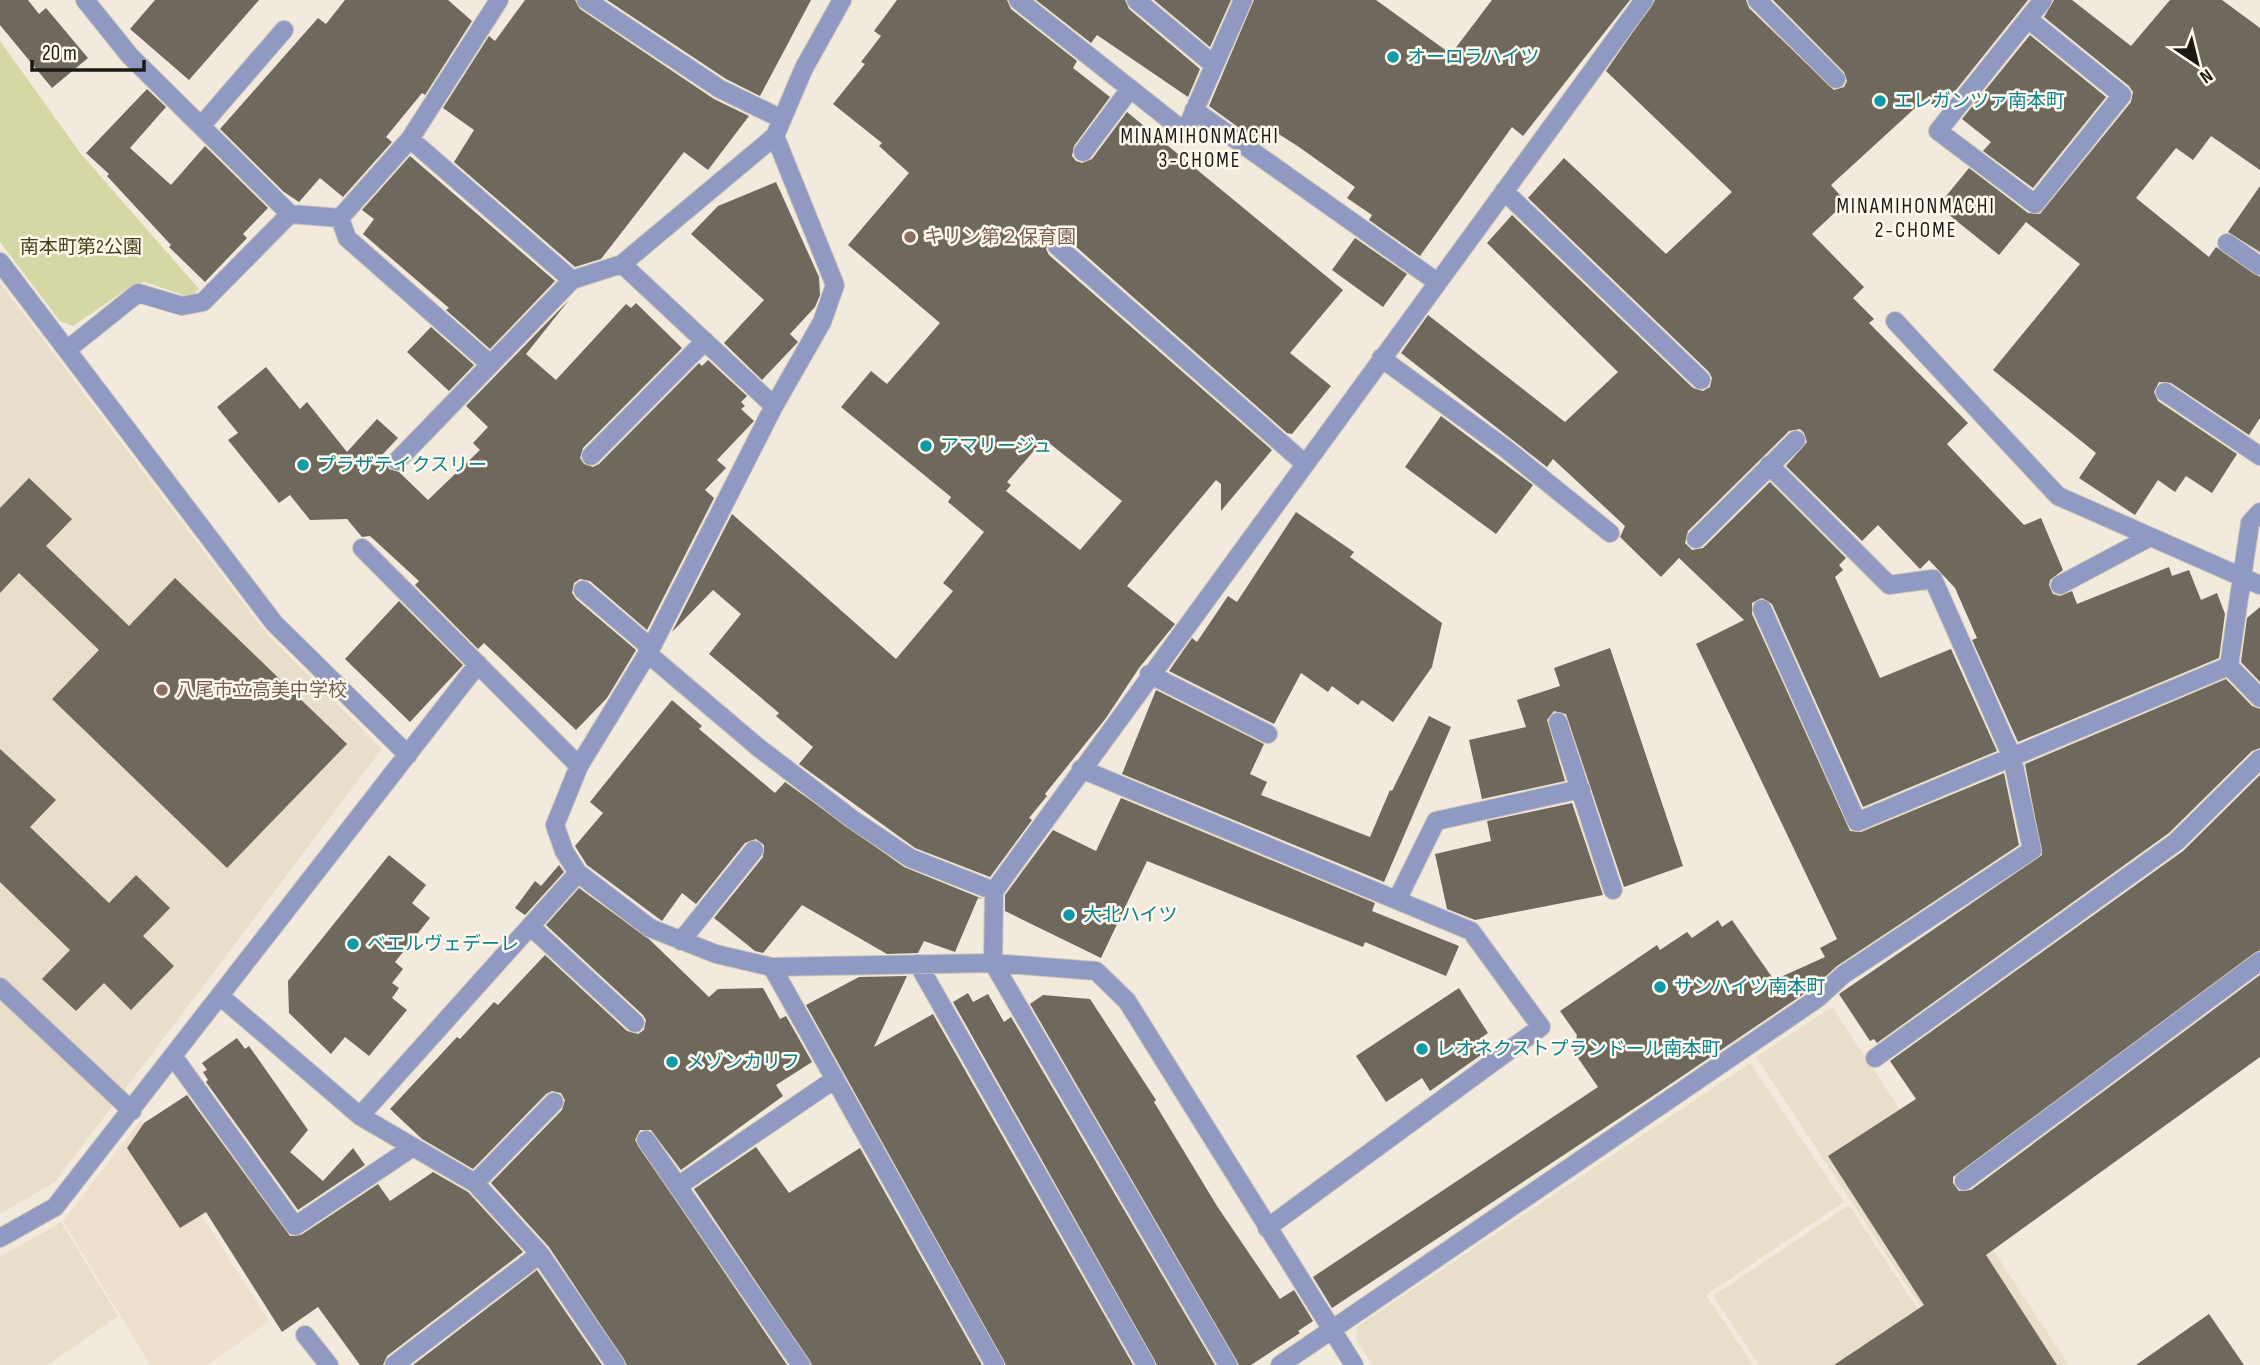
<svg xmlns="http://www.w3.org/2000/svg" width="2260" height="1365" font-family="'Sofia Sans Condensed','Noto Sans JP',sans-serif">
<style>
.built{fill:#e9deca}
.industrial{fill:#eedfcc}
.green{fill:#d5d7a4}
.building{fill:#6f685d;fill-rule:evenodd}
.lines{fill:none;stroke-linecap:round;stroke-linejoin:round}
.minor-casing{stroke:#cbc4b9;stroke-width:20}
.minor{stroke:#8f99c2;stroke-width:18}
.culture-dot{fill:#0f9aa8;stroke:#fef8ed;stroke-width:2.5}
.education-dot{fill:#8d6e63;stroke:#fef8ed;stroke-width:2.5}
.labels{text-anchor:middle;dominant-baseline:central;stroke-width:5;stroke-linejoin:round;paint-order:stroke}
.culture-label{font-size:19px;fill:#0d838f;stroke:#fef8ed;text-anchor:start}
.education-label{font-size:19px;fill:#785e54;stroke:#fef8ed;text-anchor:start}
.park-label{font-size:19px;fill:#414216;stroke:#fef8ed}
.neighbourhood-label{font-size:21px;letter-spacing:2px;fill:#1b1914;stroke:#fef8ed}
</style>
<rect width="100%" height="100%" fill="#f2eadd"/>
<!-- built -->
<path class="built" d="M0 283 265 632 382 749 55 1182 0 1214Z
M1832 1007 2069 1365H1959L1756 1057Z
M1750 1063 1844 1202 1706 1295 1753 1365H1373L1356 1340 1358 1326Z
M1849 1205 1955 1365H1759L1713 1296Z
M61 1222 118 1316 48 1365H0V1257Z"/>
<!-- industrial -->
<path class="industrial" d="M141 1120 269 1321 208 1365H150L63 1221Z"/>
<!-- green -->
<path class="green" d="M0 41 81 154 199 289 189 297 145 282 128 288 73 326 61 322 0 242Z"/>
<!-- building -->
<path class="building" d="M0 0H28L39 14 46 8 88 58 52 88 0 25Z
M155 0H259L189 80 130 29Z
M345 0H448L472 21 425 95 422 93 386 137 392 142 343 197 320 178 299 202 284 192 220 129 318 18 326 24Z
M525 0H575L580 9 714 99 749 116 708 170 684 152 601 259 575 267 454 162 474 130 443 108 489 36 495 41Z
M607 0H811L760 96 726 79Z
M897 0H1007L1011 9 1077 61 1073 68 1110 97 1074 146 1072 156 1076 161 1082 163 1092 159 1127 112 1343 290 1290 353 1331 386 1292 434 1287 433 1065 237 1054 235 1048 239 1046 249 1049 255 1272 450 1221 511V484L1216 480 1127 586 1175 624 1139 668 1106 718 1045 794 1047 796 1029 818 1032 820 990 877 915 848 799 764 813 747 776 716 779 713 709 654 741 614 713 590 672 632 732 514 896 659 953 591 943 583 984 532 948 502 951 497 841 407 871 371 887 384 940 323 848 245 909 173 879 146 882 143 833 104 865 64 861 62 881 36 874 31ZM1044 439 1122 501 1080 550 1006 491 1011 485 1007 482Z
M1036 0H1125L1129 9 1200 69 1188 97 1097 35 1091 43Z
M1154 0H1231L1210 47Z
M1254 0H1376L1451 54 1492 0H1630L1523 136 1512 127 1420 256 1369 220 1372 215 1347 198 1355 187 1299 147 1274 131 1264 146 1209 106Z
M1655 0H1746L1749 8 1834 90 1844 87 1847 81 1844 72 1773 0H2028L1944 105 1938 100 1933 105 1926 98 1831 185 1846 202 1812 234 1864 287 1853 298 1874 319 1869 323 1968 423 1947 444 2024 525 2041 518 2063 570 2050 580 2049 585 2053 594 2060 596 2072 591 2077 604 2169 567 2172 576 2189 570 2201 600 2217 593 2225 614 2219 658 2018 742 1972 640 1977 638 1955 588 1929 560 1920 569 1878 525 1862 541 1786 466 1807 442 1804 433 1800 429 1789 431 1688 531 1685 543 1692 550 1703 548 1770 482 1846 558 1839 565 1843 570 1835 577 1880 678 1951 649 1997 751 1863 807 1772 604 1762 598 1752 603V614L1850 831 1861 832 2004 773 2019 845 1837 966 1814 987 1647 1100 1332 1308 1313 1277 1598 1087 1574 1052 1577 1035 1560 1011 1657 945 1660 950 1687 932 1692 938 1718 920 1722 927 1732 920 1774 980 1825 957 1820 948 1837 939 1696 644 1744 620 1679 558 1661 577 1620 537 1625 526 1553 459 1547 467 1401 353 1428 315 1565 422 1618 372 1487 243 1512 215 1693 388 1703 391 1710 387 1712 378 1709 372 1528 198 1564 158 1666 254 1732 192 1606 71Z
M2054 0H2072L2131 46 2170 0H2222L2260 28V170L2211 136 2193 160 2176 148 2136 198 2209 257 2216 247 2260 277V418L2249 435 2171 383 2159 382 2154 392 2158 401 2237 454 2212 493 2186 476 2175 492 2158 480 2135 515 2079 478 2096 453 1993 370 2080 264 2026 222 1999 255 1938 206 1969 168 2028 213 2040 214 2131 102 2133 92 2129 86 2044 17Z
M2030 35 2106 97 2033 188 1983 151 1991 142 1962 119Z
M147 89 166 107 130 148 171 185 205 146 268 208 243 234 247 238 205 282 169 247 171 245 107 176 109 174 86 153Z
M410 156 555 281 490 349 446 310 449 308 363 234 374 219 362 210Z
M776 182 819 277 820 295 815 307 790 334 798 342 762 380 724 343 764 300 691 234 718 206Z
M2260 186V252L2228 232Z
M1355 238 1407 274 1383 307 1332 270Z
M569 300 526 354 556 380 626 304 631 308 636 303 682 348 583 448 580 458 584 464 593 467 599 464 699 363 702 366 708 360 747 396 741 402 745 406 741 409 754 421 717 460 726 468 705 490 714 498 647 630 590 581 580 579 574 583 572 593 576 599 636 650 607 698 576 730 484 643 478 649 415 585 419 581 370 536 362 537 347 519 310 520 290 495 279 503 228 440 238 433 217 407 266 367 300 409 307 402 347 452 377 419 398 438 382 455 389 469 399 472 428 500 480 450 473 443 488 427 466 406Z
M431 327 474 365 449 391 407 352Z
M1441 416 1533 485 1496 534 1405 467Z
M29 478 72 519 46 546 129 626 175 578 347 744 227 868 52 699 99 650 19 573 0 593V508Z
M1296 512 1354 552 1350 557 1442 623 1432 667 1393 722 1362 700 1358 705 1332 686 1328 692 1301 673 1274 724 1169 671 1192 638 1197 642 1228 596 1237 602Z
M399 601 463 665 410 722 345 659Z
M2260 607V682L2241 662 2247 618Z
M1610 648 1683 866 1624 887 1566 714 1554 711 1547 720 1565 781 1482 799 1469 740 1526 727 1517 700 1560 686 1554 668Z
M2226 679 2252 706 2260 709V748L2252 751 2169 833 1877 1043 1874 1039 1870 1041 1839 994 2042 855 2025 764Z
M1156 690 1264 744 1250 774 1267 782 1261 795 1370 837 1390 790 1392 791 1429 716 1451 727 1384 882 1122 774Z
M672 700 702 726 699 729 775 793 785 782 904 867 983 899 978 898 955 952 924 941 918 953 887 954 802 905 763 953 755 951 714 918 763 857 764 845 756 839 745 843 696 904 682 893 662 921 587 865 575 846 603 813 590 802Z
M0 749 56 800 30 827 109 903 136 875 170 908 143 936 174 966 131 1010 104 983 76 1011 42 979 70 950 0 882Z
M2260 775V950L1953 1177V1183L1959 1191 1971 1190 2260 975V1057L1986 1255 2057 1365H1834L1924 1305 1828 1156 1916 1099 1890 1061 2183 851Z
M1121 798 1375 903 1372 911 1459 946 1446 976 1365 942 1363 947 1147 861 1101 958 1005 911V895L1053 830 1096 851Z
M1572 803 1603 895 1475 920 1447 909 1435 854 1491 841 1487 821Z
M389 855 426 885 412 903 430 918 395 962 403 969 392 983 399 988 392 998 407 1010 369 1056 345 1037 331 1054 289 1013 288 981Z
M559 865 564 872 525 915 515 908 535 881 541 886Z
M579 888 650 940 709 997 718 989 763 988 780 1019 786 1016 812 1062 776 1085 783 1096 681 1170 651 1130H640L635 1140 787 1365H627L549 1247 491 1183 562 1110 565 1100 561 1093 552 1091 546 1094 473 1169 422 1139 390 1109 457 1037 460 1039 494 1002 498 1005 545 955 627 1031 638 1034 644 1030 646 1020 643 1015 546 925Z
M907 976 874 1047 933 1014 1133 1365H1006L806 1005 859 977Z
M1459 988 1488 1033 1474 1043 1481 1055 1430 1091 1422 1078 1386 1102 1356 1056Z
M968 993 973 1002 988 994 1004 1022 1011 1017 1215 1365H1157L953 1002Z
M1043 995 1090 999 1156 1100 1154 1102 1217 1206 1280 1299 1294 1290 1313 1321 1298 1331 1300 1333 1251 1365H1239L1030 1004Z
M237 1038 245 1049 249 1046 308 1130 290 1152 323 1181 353 1148 365 1165 298 1210 206 1082 208 1080 203 1072 207 1070 202 1063Z
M187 1095 290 1236 301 1235 378 1184 390 1201 433 1172 468 1192 523 1252 387 1356 383 1365H360L318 1307 282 1332 206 1212 180 1228 127 1148 144 1123Z
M756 1147 789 1193 860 1148 982 1365H812L694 1189Z
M537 1270 602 1365H413Z
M2209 1314 2244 1365H2136Z"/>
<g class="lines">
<!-- minor casing -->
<g class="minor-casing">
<path id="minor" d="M85 0 130 56 290 214
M586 0 720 89 782 119
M842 0 804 68 775 136 835 285 822 322 774 406 651 648 579 766 555 825 564 851 578 873 650 928 716 954 772 967 993 963 1096 971 1127 1001 1354 1365
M1018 0 1185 132 1243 0
M1136 0 1214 65
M1757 0 1836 79
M2028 19 2122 95 2035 204 1938 131 2043 0
M1194 110 1437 282
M201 126 284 30
M410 139 572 280
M1083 152 1130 89
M1504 191 1701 380
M340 218 347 238 490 364
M2227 243 2260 266
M1057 246 1304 463
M0 262 274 623 408 755
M622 264 774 406
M1895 321 2058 496 2260 585
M68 349 138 293 182 306 203 302 290 214 340 218 410 139 499 0
M1381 358 1506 449 1610 533
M2165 392 2260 456
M591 456 705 341
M397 461 572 280 622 264 775 136
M2260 512 2250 523 2229 666 2260 698
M1696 539 1796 440
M362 548 579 766
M2060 585 2150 537
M583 590 651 648
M1762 609 1857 822 2229 666
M647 653 759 748 852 819 910 858 994 891
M1149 674 1268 734
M1558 722 1613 890
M1081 769 1471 931 1541 1027 1267 1228
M1397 900 1436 821 1581 789
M530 926 635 1023
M681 941 754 850
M918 964 1146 1365
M772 967 995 1365
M0 987 132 1111
M220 996 360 1116 475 1183 554 1102
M173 1056 295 1226 413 1147
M1875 1058 2176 842 2260 759
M360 1116 578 873
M646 1140 801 1365
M1964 1181 2260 961
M475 1183 540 1254 616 1365
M678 1186 835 1079
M0 1238 55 1207 478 664
M305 1335 329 1365
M394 1365 540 1254
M1228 1365 993 963 994 891 1644 0
M1280 1365 1818 998 1843 975 2032 850 2012 757 1933 579 1889 585 1769 465"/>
</g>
<!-- minor -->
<use href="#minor" class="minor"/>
</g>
<!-- markers -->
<g class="culture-dot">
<circle cx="1393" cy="57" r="7"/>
<circle cx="1880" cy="101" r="7"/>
<circle cx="926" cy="446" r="7"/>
<circle cx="303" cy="465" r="7"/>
<circle cx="1069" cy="915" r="7"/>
<circle cx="353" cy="944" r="7"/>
<circle cx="1660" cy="987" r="7"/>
<circle cx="1422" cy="1049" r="7"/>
<circle cx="672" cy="1062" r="7"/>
</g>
<g class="education-dot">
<circle cx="910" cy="237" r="7"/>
<circle cx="162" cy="690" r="7"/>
</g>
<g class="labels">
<!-- culture labels -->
<g class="culture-label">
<text x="1407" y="57">オーロラハイツ</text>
<text x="1894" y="101">エレガンツァ南本町</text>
<text x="940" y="446">アマリージュ</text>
<text x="317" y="465">プラザテイクスリー</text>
<text x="1083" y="915">大北ハイツ</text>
<text x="367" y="944">ベエルヴェデーレ</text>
<text x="1674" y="987">サンハイツ南本町</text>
<text x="1436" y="1049">レオネクストプランドール南本町</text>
<text x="686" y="1062">メゾンカリフ</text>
</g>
<!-- education labels -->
<g class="education-label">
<text x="924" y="237">キリン第２保育園</text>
<text x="176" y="690">八尾市立高美中学校</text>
</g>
<!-- park labels -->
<g class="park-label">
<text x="81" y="247">南本町第2公園</text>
</g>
<!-- neighbourhood labels -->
<g class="neighbourhood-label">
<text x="1200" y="136">MINAMIHONMACHI<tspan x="1200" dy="24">3-CHOME</tspan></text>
<text x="1916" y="206">MINAMIHONMACHI<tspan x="1916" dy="24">2-CHOME</tspan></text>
</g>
</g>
<!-- north arrow -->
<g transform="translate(2197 63) rotate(145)" stroke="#fef8ed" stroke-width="5" paint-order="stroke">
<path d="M0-5L12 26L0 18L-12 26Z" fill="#1b1914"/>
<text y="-10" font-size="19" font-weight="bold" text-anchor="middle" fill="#1b1914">N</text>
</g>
<!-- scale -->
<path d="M32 60v10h112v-10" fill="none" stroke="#1b1914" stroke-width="3.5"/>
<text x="42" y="60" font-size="21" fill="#1b1914" stroke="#fef8ed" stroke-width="5" paint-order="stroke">20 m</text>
</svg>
